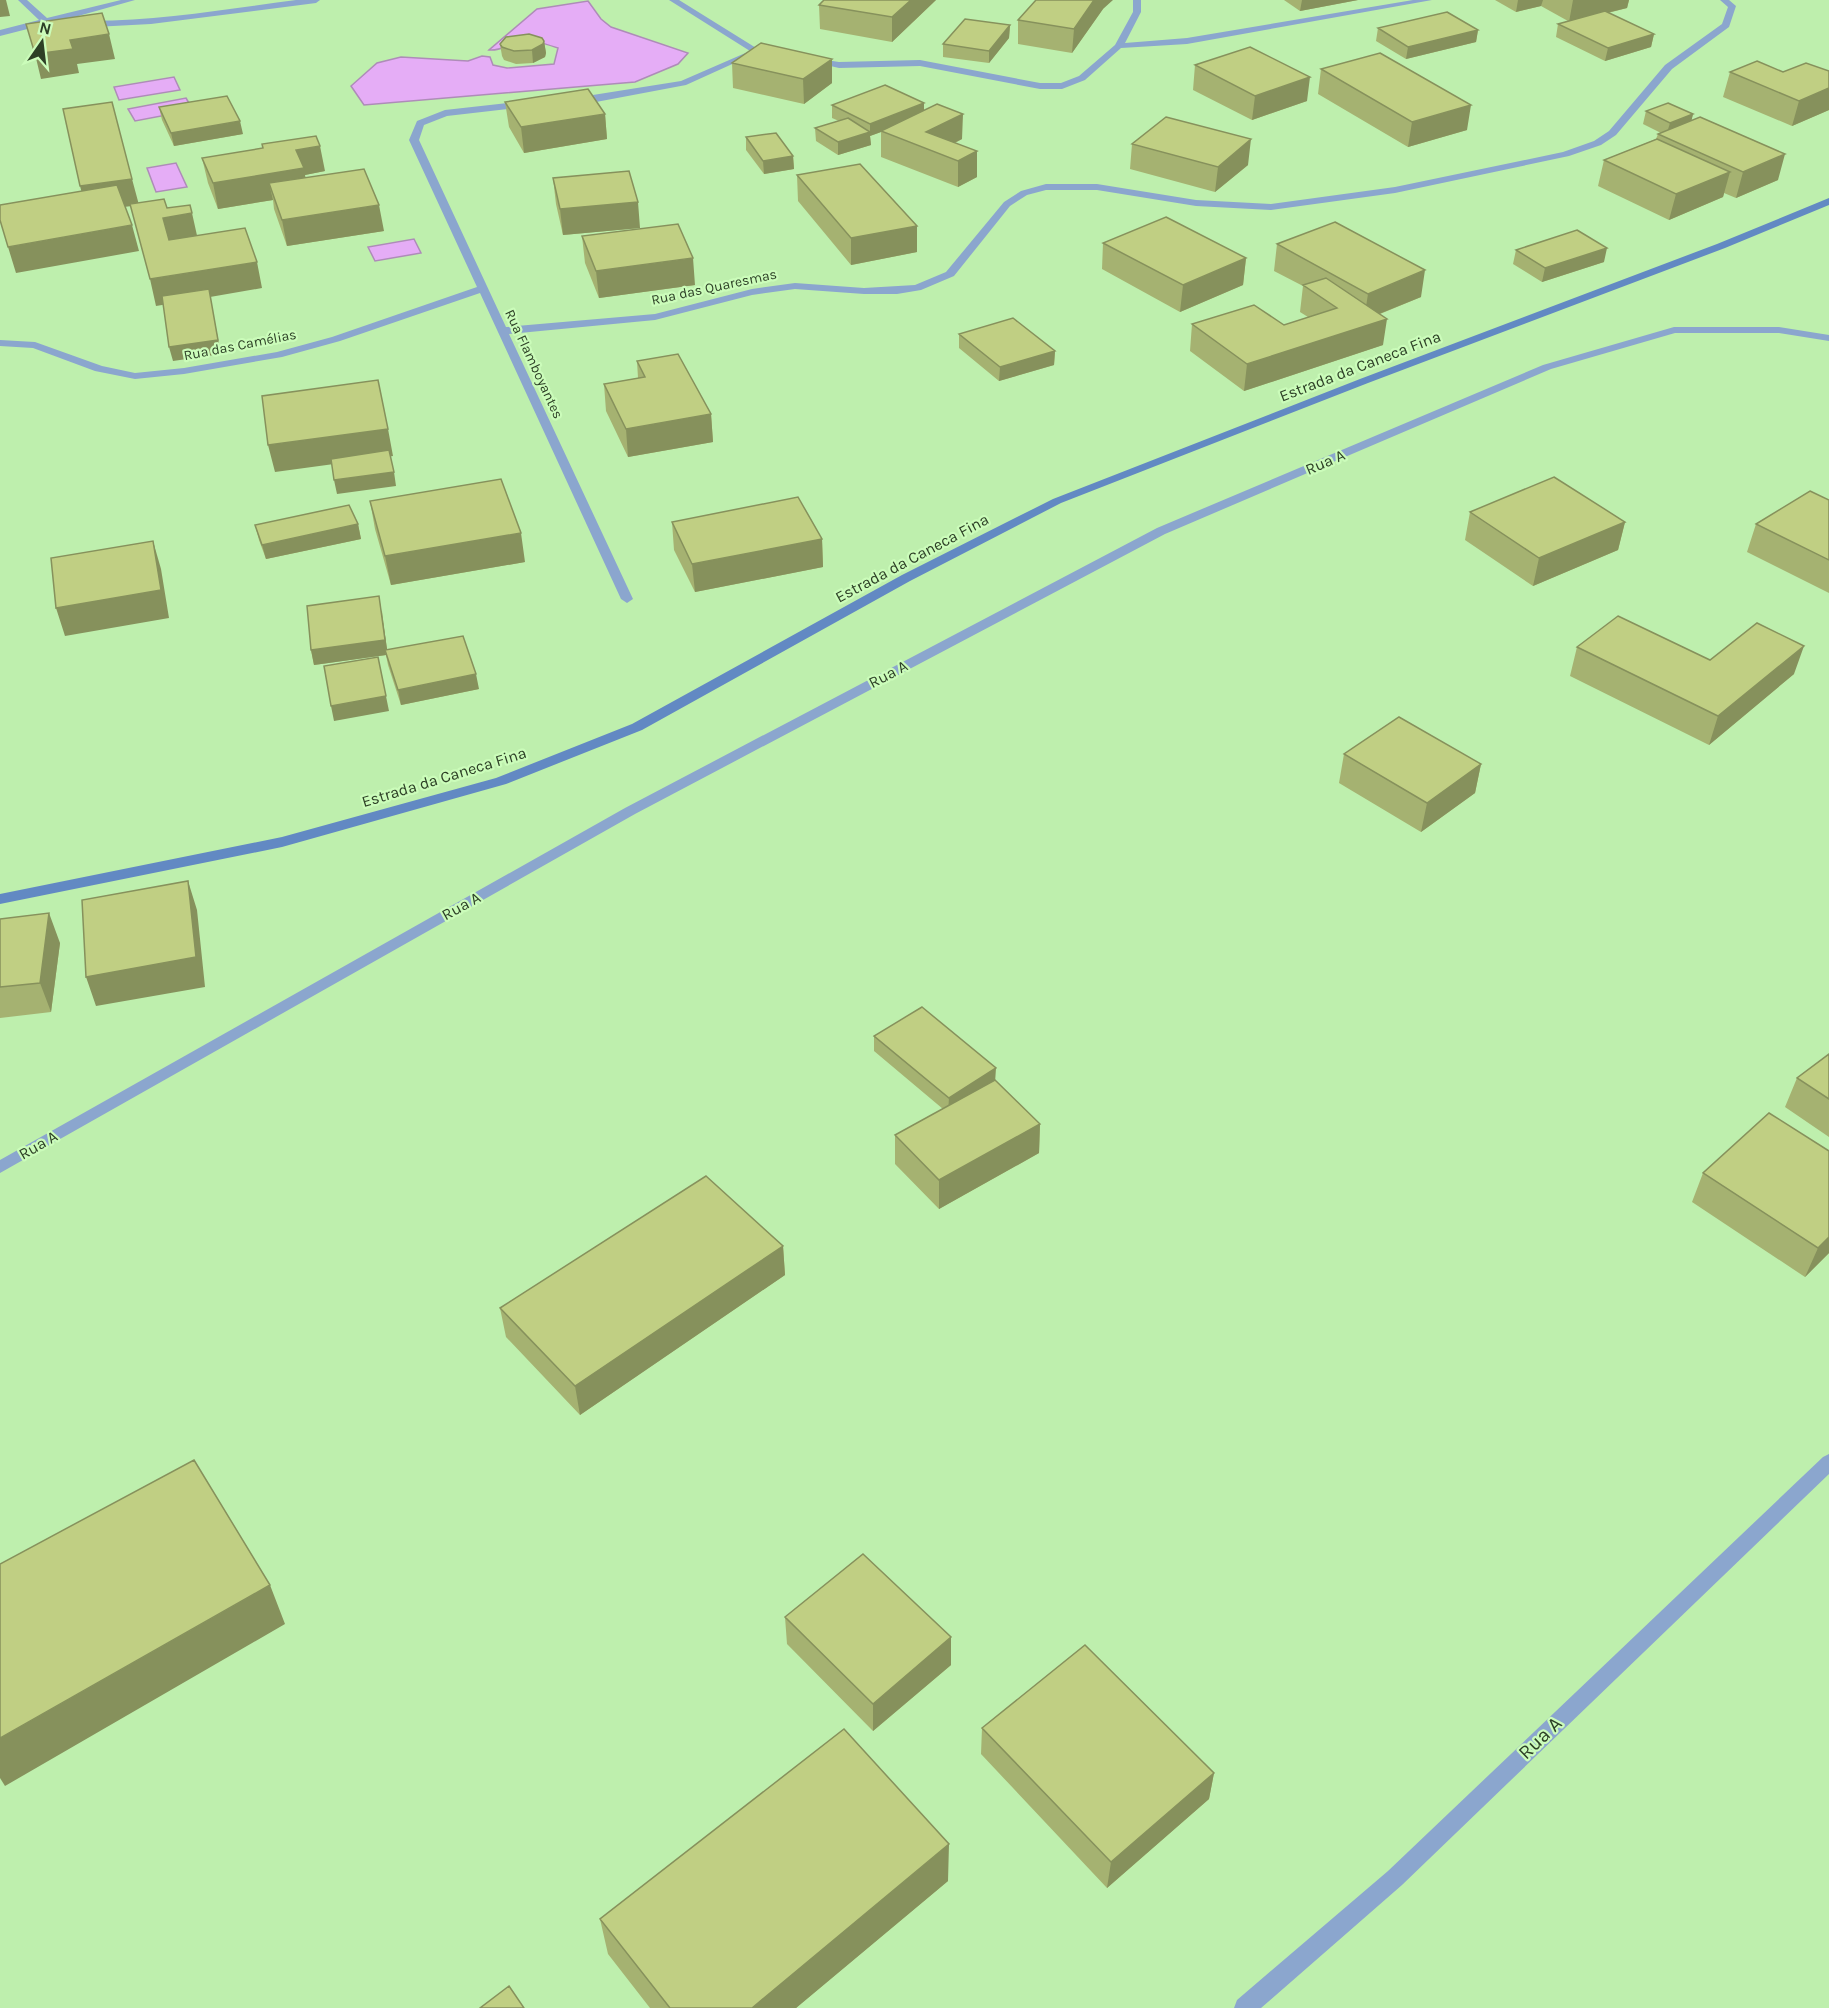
<svg xmlns="http://www.w3.org/2000/svg" width="1829" height="2008" font-family="Karla,sans-serif">
<style>
.water{fill:#e5adf6;stroke:#ae8cb8;stroke-width:1.5}
.lines{fill:none;stroke-linecap:round;stroke-linejoin:round}
.street{fill:#8ba6ce;fill-rule:evenodd}
.secondary{fill:#6289c3;fill-rule:evenodd}
.wall{fill:#a5b271}
.shaded-wall{fill:#86915c}
.building{fill:#c0cf83;stroke:#86915c;stroke-width:1.5}
.labels{text-anchor:middle;dominant-baseline:central;stroke-width:4.5;stroke-linejoin:round;paint-order:stroke}
.far-street-label{font-size:14px;fill:#2d4026;stroke:#cbfcba}
.street-label{font-size:16px;fill:#2d4026;stroke:#cbfcba}
.near-street-label{font-size:20px;fill:#2d4026;stroke:#cbfcba}
</style>
<rect width="100%" height="100%" fill="#beefad"/>
<!-- water -->
<path class="water" d="M588 1 601 19 611 27 688 53 678 64 635 82 364 105 351 86 377 63 401 57 468 61 482 56 490 57 493 65 507 68 554 64 558 48C543 43 528 38 513 44 504 47 499 51 489 50L537 9Z
M174 77 180 90 119 100 114 87Z
M186 98 193 110 135 121 128 109Z
M176 163 187 187 156 192 147 168Z
M414 239 421 253 375 261 368 247Z"/>
<g class="lines">
<!-- street -->
<path class="street" d="M18 0H27L47 18 121 0H135L64 20C141 24 219 10 296 0H320L316 3 151 24 94 27 47 24 0 36V30L39 20Z
M669 0H679L761 51 686 85 596 102 571 103V99L574 98 681 81 750 51Z
M1133 0H1141V12L1125 43 1187 38 1413 0H1432L1187 44 1121 48 1085 80 1062 89H1040L920 66 839 68 809 61 813 58 839 62 920 60 1040 83H1061L1079 76 1115 45 1133 12Z
M1720 0H1729L1736 6 1729 27 1672 69 1616 135 1601 145 1569 156 1395 193 1271 210 1196 206 1097 190H1046L1027 195 1010 206 954 276 921 290 897 294H864L795 289 752 295 655 320 509 334 633 599 627 603 621 599 480 293 340 341 282 357 184 374 135 379 95 371 33 348 0 346V340L35 342 102 366 135 373 184 368 277 352 332 337 477 287 409 140 417 121 445 110 526 101 531 104 526 107 447 116 424 125 419 140 506 327 655 314 752 289 795 283 864 288 915 285 946 272 1004 202 1021 191 1046 184H1097L1196 200 1271 204 1395 187 1563 152 1594 141 1609 131 1665 65 1722 24 1728 7Z
M1674 327H1779L1829 335V341L1779 333H1675L1551 369 1165 534 635 814 0 1173V1160L625 808 1157 528 1543 365Z
M1829 1454V1474L1402 1885 1261 2008H1234L1237 2000 1388 1871 1823 1457Z"/>
<!-- secondary -->
<path class="secondary" d="M1829 198V205L1725 248 1368 383 1061 503 910 581 642 730 506 784 282 847 0 904V894L282 837 496 778 632 724 902 575 1053 499 1360 379 1717 244Z"/>
</g>
<!-- wall -->
<path class="wall" d="M936 0 892 42 820 29 819 5Z
M1284 0H1358L1300 11Z
M1495 0H1629L1627 8 1608 13 1654 34 1651 47 1605 61 1556 37 1558 24 1568 21 1541 6 1516 12Z
M1103 9 1072 53 1018 44V20Z
M1010 25 1009 38 989 63 943 57V44Z
M1378 28 1478 30 1476 42 1406 59 1376 41Z
M544 41 546 53 545 57 533 63 516 64 504 60 502 56 500 44Z
M732 63 832 83 804 104 733 88Z
M1195 65 1307 101 1252 120 1193 90Z
M1321 69 1467 130 1408 147 1318 94Z
M1829 71V110L1792 126 1723 97 1730 72Z
M505 102 605 114 607 139 524 153 509 127Z
M832 105 924 110 962 139 955 143 977 177 958 187 881 157V132L870 136 871 145 838 155 816 141 815 128 839 121 832 118Z
M159 107 243 134 174 146 162 120Z
M1646 111 1693 114 1691 121 1778 180 1736 198 1724 193 1723 197 1669 220 1598 186 1604 160 1656 139 1658 134 1661 133 1643 124Z
M746 137 793 156 794 169 764 174 746 150Z
M1132 144 1248 165 1215 192 1130 169Z
M202 158 325 171 305 175V178L384 231 287 246 274 209 273 200 218 209 208 183Z
M797 175 917 252 851 265 798 201Z
M553 178 640 228 563 235 556 204Z
M582 236 695 285 599 298 585 263Z
M1103 243 1246 258 1243 285 1180 312 1102 269Z
M1277 244 1421 297 1380 314 1383 345 1244 391 1190 351 1192 324 1284 325 1308 317 1300 312 1303 286 1274 271Z
M1516 250 1604 262 1542 282 1513 264Z
M959 334 1055 351 1054 365 999 381 959 348Z
M637 361 711 414 713 442 628 457 606 411 604 384 638 378Z
M1829 500V593L1747 552 1756 524Z
M370 501 525 562 391 585 375 529Z
M1470 512 1625 522 1618 550 1533 586 1465 540Z
M672 522 822 539 823 567 695 592 674 550Z
M358 524 361 539 266 559 259 540 255 525Z
M382 611 387 650 479 689 401 705 388 665 386 655 314 665 311 650Z
M1577 647 1710 660 1794 674 1709 745 1570 676Z
M1344 754 1481 764 1475 793 1421 832 1339 783Z
M0 919 60 943 51 1012 0 1018Z
M874 1036 995 1080 1040 1124 1039 1153 939 1209 895 1164V1135L943 1109 874 1051Z
M1829 1054V1137L1785 1107 1797 1078Z
M1703 1173 1829 1253 1805 1277 1692 1202Z
M783 1246 785 1275 580 1415 506 1337 500 1308Z
M785 1617 951 1637V1665L873 1731 787 1644Z
M982 1728 1214 1773 1209 1799 1107 1888 981 1754Z
M948 1881 796 2008H650L608 1954 600 1919Z"/>
<!-- shaded-wall -->
<path class="shaded-wall" d="M0 0H6L10 16 0 17Z
M911 0H936L892 42V17Z
M1094 0H1113L1103 9 1072 53 1074 29Z
M1302 0H1358L1300 11Z
M1518 0H1543L1541 6 1516 12Z
M1573 0H1629L1627 8 1569 22Z
M1010 25 1009 38 989 63V51Z
M1478 30 1476 42 1406 59 1408 47Z
M109 34 115 59 77 64 79 73 41 79 35 54 70 40Z
M1654 34 1651 47 1605 61 1608 48Z
M544 41 546 53 545 57 533 63 532 50Z
M832 59V83L804 104 803 79Z
M1310 77 1307 101 1252 120 1255 96Z
M1829 88V110L1792 126 1799 101Z
M924 103V116L881 131V132L870 136 871 145 838 155V142L870 132V124Z
M1471 105 1467 130 1408 147 1412 122Z
M605 114 607 139 524 153 521 127Z
M963 114 962 139 936 152 926 132Z
M1693 114 1690 127 1666 136 1670 123Z
M240 121 243 134 174 146 171 133Z
M1251 139 1248 165 1215 192 1218 167Z
M320 146 325 171 305 175 309 194 269 183 273 200 218 209 213 183 296 150Z
M977 151V177L958 187V161Z
M1785 154 1778 180 1736 198 1743 172Z
M793 156 794 169 764 174 763 161Z
M1730 172 1723 197 1669 220 1676 194Z
M132 179 139 205 87 212 80 186Z
M638 202 640 228 563 235 560 209Z
M379 205 384 231 287 246 282 220Z
M192 213 198 240 169 244 163 218Z
M132 225 139 251 16 273 8 247Z
M917 226V252L851 265V238Z
M1607 248 1604 262 1542 282 1545 268Z
M693 258 695 285 599 298 596 271Z
M1246 258 1243 285 1180 312 1183 285Z
M257 262 262 288 210 297 221 354 173 361 169 347 210 297 156 306 150 279Z
M1425 270 1421 297 1364 320 1368 294Z
M1387 319 1383 345 1244 391 1247 364Z
M1055 351 1054 365 999 381 1000 367Z
M711 414 713 442 628 457 626 429Z
M388 429 393 456 275 472 268 445Z
M394 472 396 486 337 494 334 480Z
M1625 522 1618 550 1533 586 1539 558Z
M358 524 361 539 266 559 262 545Z
M521 533 525 562 391 585 385 556Z
M822 539 823 567 695 592 692 564Z
M153 541 161 569 169 618 65 636 56 608Z
M379 596 388 655 385 650 386 655 314 665 311 650Z
M1804 646 1794 674 1709 745 1718 716Z
M378 657 389 711 334 721 331 706Z
M476 674 479 689 401 705 398 690Z
M1481 764 1475 793 1421 832 1427 803Z
M188 881 197 910 205 987 96 1006 86 977Z
M49 913 60 943 51 1012 40 983Z
M996 1068 995 1083 948 1113 949 1098Z
M1040 1124 1039 1153 939 1209V1180Z
M1829 1237V1253L1805 1277 1818 1248Z
M783 1246 785 1275 580 1415 575 1386Z
M270 1585 285 1624 5 1786 0 1778V1738Z
M951 1637V1665L873 1731V1704Z
M1214 1773 1209 1799 1107 1888 1111 1862Z
M949 1844 948 1881 796 2008H752Z"/>
<!-- building -->
<path class="building" d="M824 0H911L892 17 819 5Z
M1036 0H1094L1074 29 1018 20Z
M1605 11 1654 34 1608 48 1558 24Z
M1447 12 1478 30 1408 47 1378 28Z
M102 13 109 34 70 40 73 49 35 54 26 24Z
M965 19 1010 25 989 51 943 44Z
M529 34 542 38 544 41 543 44 532 50 514 51 502 47 500 44 506 37Z
M761 43 832 59 803 79 732 63Z
M1250 47 1310 77 1255 96 1195 65Z
M1380 53 1471 105 1412 122 1321 69Z
M1757 61 1783 72 1806 63 1829 71V88L1799 101 1730 72Z
M885 85 924 103 870 124 832 105Z
M588 89 605 114 521 127 505 102Z
M227 96 240 121 171 133 159 107Z
M112 102 132 179 80 186 63 109Z
M1668 103 1693 114 1670 123 1646 111Z
M937 104 963 114 926 132 977 151 958 161 881 131Z
M1166 117 1251 139 1218 167 1132 144Z
M1700 117 1785 154 1743 172 1658 134Z
M848 118 870 132 838 142 815 128Z
M776 133 793 156 763 161 746 137Z
M316 136 320 146 296 150 304 168 213 183 202 158 263 148 262 144Z
M1657 139 1730 172 1676 194 1604 160Z
M860 164 917 226 851 238 797 175Z
M364 169 379 205 282 220 269 183Z
M629 171 638 202 560 209 553 178Z
M117 185 132 225 8 247 0 220V205Z
M164 199 167 208 190 205 192 213 163 218 169 240 245 228 257 262 150 279 130 204Z
M1166 217 1246 258 1183 285 1103 243Z
M1335 222 1425 270 1368 294 1277 244Z
M678 224 693 258 596 271 582 236Z
M1577 230 1607 248 1545 268 1516 250Z
M1326 278 1387 319 1247 364 1192 324 1254 305 1284 325 1337 308 1303 285Z
M209 289 218 340 169 347 162 296Z
M1013 318 1055 351 1000 367 959 334Z
M678 354 711 414 626 429 604 384 645 377 637 361Z
M378 380 388 429 268 445 262 396Z
M389 450 394 472 334 480 331 459Z
M1554 477 1625 522 1539 558 1470 512Z
M501 479 521 533 385 556 370 501Z
M1810 491 1829 500V560L1756 524Z
M798 497 822 539 692 564 672 522Z
M349 505 358 524 262 545 255 525Z
M153 541 161 590 56 608 51 558Z
M379 596 385 640 311 650 307 606Z
M1618 616 1710 660 1757 623 1804 646 1718 716 1577 647Z
M463 636 476 674 398 690 385 650Z
M378 657 386 696 331 706 324 666Z
M1399 717 1481 764 1427 803 1344 754Z
M188 881 196 957 86 977 82 900Z
M49 913 40 983 0 987V919Z
M922 1007 996 1068 949 1098 874 1036Z
M1829 1054V1099L1797 1078Z
M995 1080 1040 1124 939 1180 895 1135Z
M1769 1113 1829 1151V1237L1818 1248 1703 1173Z
M706 1176 783 1246 575 1386 500 1308Z
M194 1460 270 1585 0 1738V1564Z
M863 1554 951 1637 873 1704 785 1617Z
M1085 1645 1214 1773 1111 1862 982 1728Z
M844 1729 949 1844 752 2008H670L600 1919Z
M509 1986 524 2008H480Z"/>
<g class="labels">
<!-- far-street labels -->
<g class="far-street-label">
<text transform="translate(714 287) rotate(-12)">Rua das Quaresmas</text>
<text transform="translate(240 345) rotate(-11)">Rua das Camélias</text>
<text transform="translate(534 364) rotate(65)">Rua Flamboyantes</text>
</g>
<!-- street labels -->
<g class="street-label">
<text transform="translate(1360 366) rotate(-21)">Estrada da Caneca Fina</text>
<text transform="translate(1325 462) rotate(-23)">Rua A</text>
<text transform="translate(912 558) rotate(-28)">Estrada da Caneca Fina</text>
<text transform="translate(888 674) rotate(-28)">Rua A</text>
<text transform="translate(444 777) rotate(-17)">Estrada da Caneca Fina</text>
<text transform="translate(461 906) rotate(-29)">Rua A</text>
<text transform="translate(38 1145) rotate(-30)">Rua A</text>
</g>
<!-- near-street labels -->
<g class="near-street-label">
<text transform="translate(1540 1738) rotate(-44)">Rua A</text>
</g>
</g>
<!-- north arrow -->
<g transform="translate(42 42) rotate(14)" stroke="#cbfcba" stroke-width="4.5" paint-order="stroke">
<path d="M0-4.5L10 22L0 15L-10 22Z" fill="#2d4026"/>
<text y="-9" font-size="16" font-weight="bold" text-anchor="middle" fill="#2d4026">N</text>
</g>
</svg>
